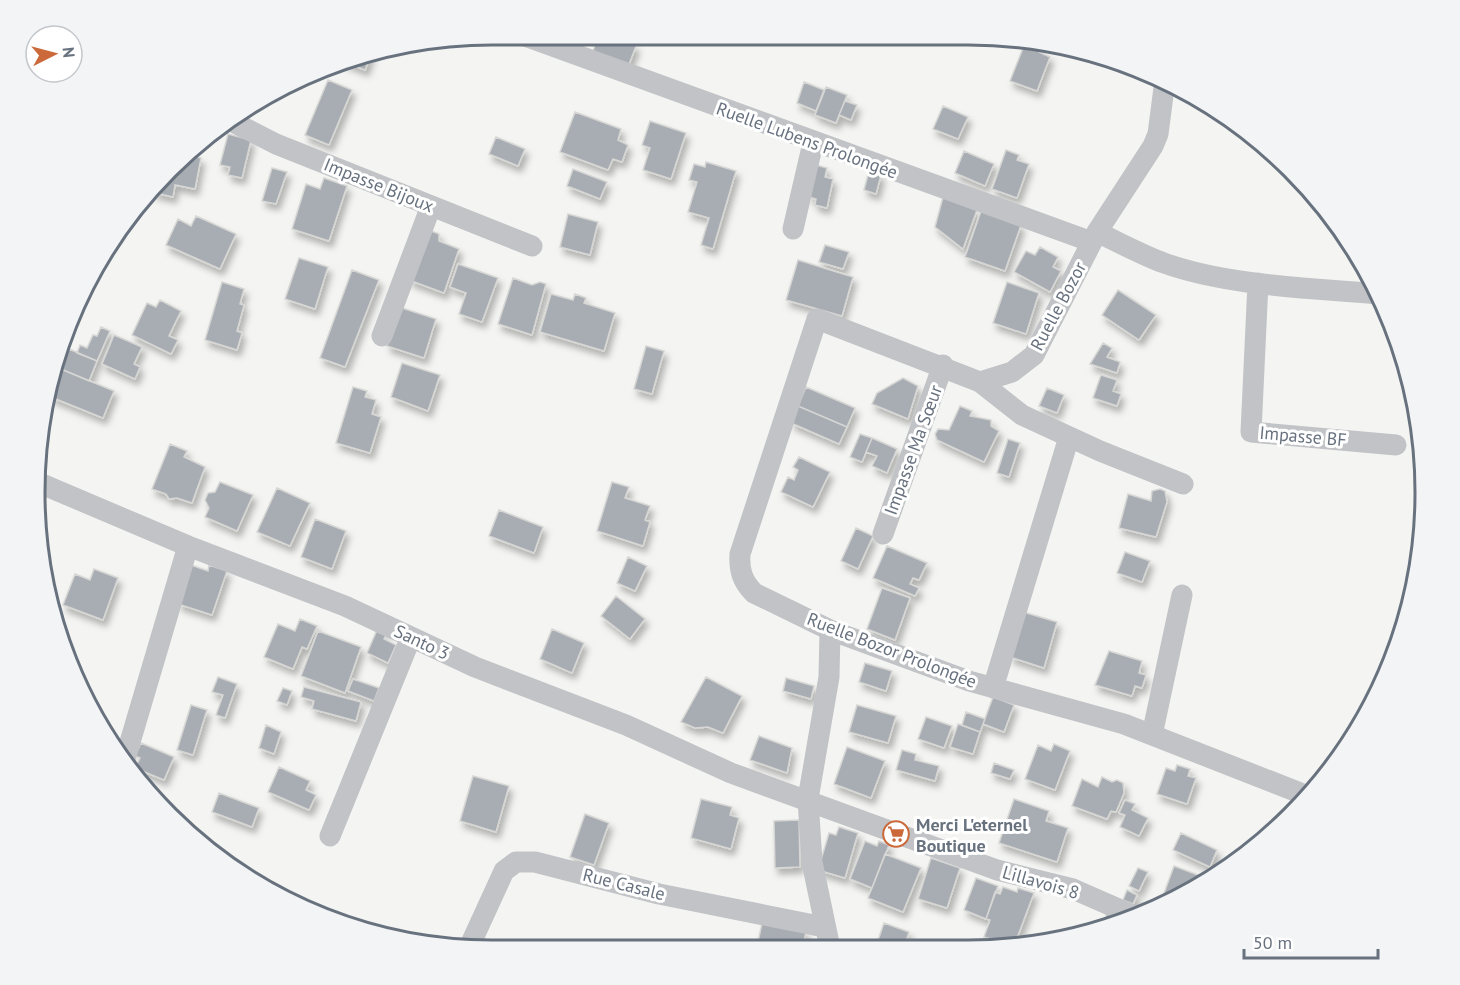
<svg xmlns="http://www.w3.org/2000/svg" width="1460" height="985" font-family="'PT Sans',sans-serif">
<style>
.building{fill:#a8adb3;stroke:#d6d6d4;stroke-width:1.5;filter:url(#shadow)}
.lines{fill:none;stroke-linecap:round;stroke-linejoin:round}
.minor{stroke:#c1c3c6;stroke-width:21}
.labels{text-anchor:middle;dominant-baseline:central;stroke-width:6;stroke-linejoin:round;paint-order:stroke}
.street-label{font-size:18px;fill:#68727f;stroke:#fff}
.poi-label{font-size:18px;font-weight:bold;fill:#68727f;stroke:#fff;text-anchor:start}
.rim{fill:none;stroke:#68727f;stroke-width:3}
</style>
<defs>
<filter id="shadow"><feDropShadow dx="3.5" dy="6" stdDeviation="3" flood-color="#0004"/></filter>
</defs>
<rect width="100%" height="100%" fill="#f4f5f2"/>
<!-- building -->
<path class="building" d="M598 36H609L636 46 628 67 592 54Z
M1025 43 1040 49 1039 52 1050 57 1037 91 1010 81Z
M371 54 365 70 342 61 346 59Z
M328 80 352 90 329 145 305 135Z
M804 82 824 90 816 111 797 103Z
M826 87 847 95 836 123 815 115Z
M845 101 857 105 851 120 839 115Z
M943 106 968 117 958 139 933 129Z
M575 112 621 129 618 140 628 145 622 162 613 159 608 170 560 152Z
M650 121 686 133 671 179 643 170 650 148 642 145Z
M228 134 251 140 242 178 228 175 230 167 220 165Z
M496 137 525 149 518 166 489 154Z
M1006 150 1019 155 1017 160 1029 164 1017 198 992 189Z
M964 151 994 164 985 186 955 173Z
M191 156 201 158 195 189 175 185 173 197 152 192Z
M706 162 736 171 713 249 701 245 709 218 688 212 697 182 689 180 694 164 705 167Z
M816 165 827 168 825 177 833 179 827 208 815 205 816 199 809 197Z
M272 168 287 172 276 204 262 201Z
M573 169 607 182 600 199 567 186Z
M869 171 881 175 876 194 864 190Z
M324 178 347 186 329 241 292 229 306 184 320 189Z
M943 197 977 210 963 249 935 227Z
M981 211 1021 225 1005 271 965 257Z
M568 214 598 222 590 255 560 247Z
M196 216 236 234 220 269 166 245 178 219 191 226Z
M429 230 439 234V241L459 249 444 293 409 280Z
M825 245 849 252 843 269 819 262Z
M1040 247 1058 257 1053 267 1061 271 1050 292 1014 272 1026 251 1035 255Z
M299 258 328 267 315 309 285 299Z
M798 260 853 277 842 316 786 300Z
M458 264 498 278 482 322 459 314 466 293 450 287Z
M352 270 379 280 345 367 320 358Z
M513 278 532 285 540 282 546 284 532 335 498 324Z
M222 282 244 289 240 304 244 305 237 331 242 333 237 350 205 340Z
M1007 282 1039 293 1026 334 993 323Z
M1118 290 1156 315 1139 340 1102 315Z
M551 294 573 300 575 294 586 298 584 303 615 313 604 351 540 332Z
M160 300 181 311 169 336 178 340 171 354 132 335 147 303 156 307Z
M399 307 436 319 424 358 387 346Z
M101 327 110 331 97 361 77 353 80 345 87 348 93 335 97 336Z
M114 335 142 347 134 364 140 367 135 379 102 364Z
M1103 343 1112 348 1107 357 1120 362 1117 373 1090 364Z
M646 346 664 351 652 394 634 389Z
M69 349 97 361 89 381 61 369Z
M402 363 440 375 428 411 391 397Z
M61 369 114 391 103 418 51 397Z
M1101 375 1117 380 1113 391 1121 394 1117 406 1093 398Z
M903 378 918 386 908 419 872 404 877 393Z
M353 387 367 391 365 397 376 400 372 414 381 417 370 453 336 443Z
M806 387 855 408 847 427 798 406Z
M1047 388 1064 395 1057 413 1039 406Z
M798 406 847 427 839 444 791 423Z
M960 406 972 411 970 416 991 420V426L999 431 984 462 937 440 935 434 938 429 949 430Z
M860 434 872 438 862 462 850 457Z
M872 438 897 449 887 473 872 466 877 456 866 452Z
M1008 439 1020 443 1009 477 997 473Z
M170 444 187 451 184 457 205 467 192 503 177 498 169 499 166 494 152 489Z
M799 457 830 472 813 507 781 492 788 477 794 480 798 470 793 467Z
M220 482 253 495 237 531 205 517 209 508 205 500 208 493 215 492Z
M612 482 629 487 625 498 650 506 645 520 650 522 643 546 597 531Z
M277 488 310 503 290 546 257 532Z
M1160 489 1165 491 1167 502 1156 537 1119 528 1128 494 1151 501 1152 491Z
M499 510 543 527 534 553 489 536Z
M315 519 346 531 332 569 301 557Z
M856 528 873 536 858 569 841 561Z
M887 546 927 563 919 580 913 578 910 584 919 588 915 596 873 578Z
M1125 552 1150 561 1142 582 1117 573Z
M628 557 647 566 635 591 617 583Z
M191 565 208 571 209 565 227 571 212 615 178 604Z
M94 569 118 578 103 620 63 605 75 574 90 580Z
M882 588 910 598 895 640 867 629Z
M616 596 645 619 630 639 601 616Z
M1023 612 1057 622 1044 668 1010 657Z
M300 619 317 626 307 649 302 647 293 669 264 657 278 624 295 631Z
M552 629 584 643 572 673 540 659Z
M377 630 386 635 384 639 396 645 388 663 367 653Z
M318 631 361 647 345 693 301 676Z
M1109 651 1142 661 1139 673 1146 675 1142 688 1135 686 1132 696 1095 685Z
M865 663 892 671 886 691 859 682Z
M218 677 237 684 225 718 216 715 223 695 212 692Z
M706 677 742 696 723 733 708 727 695 728 681 722Z
M786 678 814 686 811 699 783 691Z
M353 679 379 688 374 701 348 691Z
M304 687 361 702 356 721 312 709 314 701 301 697Z
M283 688 292 691 287 705 277 701Z
M993 697 1014 705 1004 732 983 724Z
M191 705 207 710 193 755 177 750Z
M857 705 896 716 888 743 849 732Z
M966 712 985 719 980 732 962 725Z
M926 717 952 726 944 748 918 739Z
M958 724 980 732 973 754 950 747Z
M266 725 281 732 274 754 259 748Z
M759 736 792 748 787 773 750 760Z
M141 743 174 757 164 780 135 768 140 758 135 756Z
M1054 744 1070 751 1055 790 1025 779 1038 745 1051 751Z
M847 747 885 761 871 798 834 784Z
M902 750 916 754 915 760 939 766 935 781 896 770Z
M994 763 1014 770 1010 779 991 773Z
M1177 765 1190 769 1188 776 1196 778 1187 804 1157 794 1166 768 1175 771Z
M279 767 310 781 306 790 316 795 309 810 268 792Z
M473 776 509 786 496 832 460 821Z
M1102 777 1112 782 1117 780 1123 783 1124 793 1116 812 1111 811 1107 819 1072 806 1082 779 1098 787Z
M219 793 259 808 252 827 212 812Z
M701 799 732 807 730 815 739 818 731 849 691 838Z
M1014 799 1049 811 1046 821 1068 828 1057 862 999 843Z
M1125 800 1135 804 1132 810 1148 818 1139 836 1120 827 1125 815 1119 813Z
M585 814 609 823 594 865 570 857Z
M799 820 800 867 775 868 774 821Z
M839 827 858 833 845 878 818 870 829 833 836 835Z
M1181 833 1217 850 1210 867 1173 850Z
M865 841 877 846 879 841 889 845 872 888 850 879Z
M885 854 921 868 903 912 868 898Z
M931 858 960 868 947 908 918 899Z
M1174 866 1206 878 1204 883 1159 907Z
M1138 868 1148 872 1139 891 1129 886Z
M976 878 998 886 986 919 964 910Z
M1003 887 1017 892 1018 888 1034 893 1014 946 984 937 990 920 986 919 995 892 1000 894Z
M1127 890 1137 895 1133 904 1123 900Z
M1107 913 1120 923 1102 928Z
M762 923 806 931 803 948 757 947Z
M884 923 909 932 904 948 909 950 875 949Z"/>
<g class="lines">
<!-- minor -->
<path class="minor" d="M522 35 1092 242
M1165 80 1158 134 1153 146 1097 232 1034 355 1012 372 980 382 817 319 740 554C739 570 742 581 754 593L830 630 969 681 1124 724 1308 796
M229 120 276 144 532 246
M793 229 813 143
M1097 232C1120 243 1142 255 1164 263 1227 286 1312 288 1378 294
M1258 283 1251 432 1396 445
M382 336 431 206
M980 382 1022 415 1100 451 1183 484
M37 482 188 546 345 606 475 667 626 725 731 773 997 870 1073 889 1137 917
M883 534 943 365
M993 688 1069 437
M1152 735 1182 595
M125 759 188 546
M330 836 411 637
M471 943 504 871 516 862H535L659 894 824 927
M830 948 812 862 808 799 829 677 830 630"/>
</g>
<!-- icons -->
<defs>
<g id="supermarket-ring" transform="scale(1.35)"><circle r="9.5" fill="#fff" stroke="#cb693b" stroke-width="1.5"/><path d="M-6-5.5h2.5l.6 2H6L4.5 2H-2.5L-4.4-4H-6ZM-1.5 3.2a1.3 1.3 0 1 0 .1 0ZM3 3.2a1.3 1.3 0 1 0 .1 0Z" fill="#cb693b"/></g>
</defs>
<g fill-rule="evenodd">
<use href="#supermarket-ring" x="896" y="834"/>
</g>
<g class="labels">
<!-- street labels -->
<g class="street-label">
<text transform="translate(807 140) rotate(20)">Ruelle Lubens Prolongée</text>
<text transform="translate(379 185) rotate(22)">Impasse Bijoux</text>
<text transform="translate(1058 306) rotate(-62)">Ruelle Bozor</text>
<text transform="translate(1303 436) rotate(5)">Impasse BF</text>
<text transform="translate(913 450) rotate(-70)">Impasse Ma Sœur</text>
<text transform="translate(422 642) rotate(25)">Santo 3</text>
<text transform="translate(892 650) rotate(21)">Ruelle Bozor Prolongée</text>
<text transform="translate(1041 882) rotate(16)">Lillavois 8</text>
<text transform="translate(624 884) rotate(14)">Rue Casale</text>
</g>
<!-- poi labels -->
<g class="poi-label">
<text x="916" y="824">Merci L'eternel<tspan x="916" dy="21">Boutique</tspan></text>
</g>
</g>
<!-- crop -->
<path d="M0 0H1460V985H0ZM492 45H968A447 447 0 0 1 1415 492V493A447 447 0 0 1 968 940H492A447 447 0 0 1 45 493V492A447 447 0 0 1 492 45Z" fill="#f3f4f5" fill-rule="evenodd"/>
<path class="rim" d="M492 45H968A447 447 0 0 1 1415 492V493A447 447 0 0 1 968 940H492A447 447 0 0 1 45 493V492A447 447 0 0 1 492 45Z"/>
<!-- north arrow -->
<g transform="translate(54 54) rotate(84)"><circle r="28" fill="#ffffff" stroke="#c3c7cc" stroke-width="1.5"/>
<path d="M0-4.5L10 22L0 15L-10 22Z" fill="#cb693b"/>
<text y="-9" font-size="16" font-weight="bold" text-anchor="middle" fill="#68727f">N</text>
</g>
<!-- scale -->
<path d="M1244 949v9h134v-9" fill="none" stroke="#68727f" stroke-width="3"/>
<text x="1253" y="949" font-size="18" fill="#68727f" stroke="#ffffff" stroke-width="4.5" paint-order="stroke">50 m</text>
</svg>
